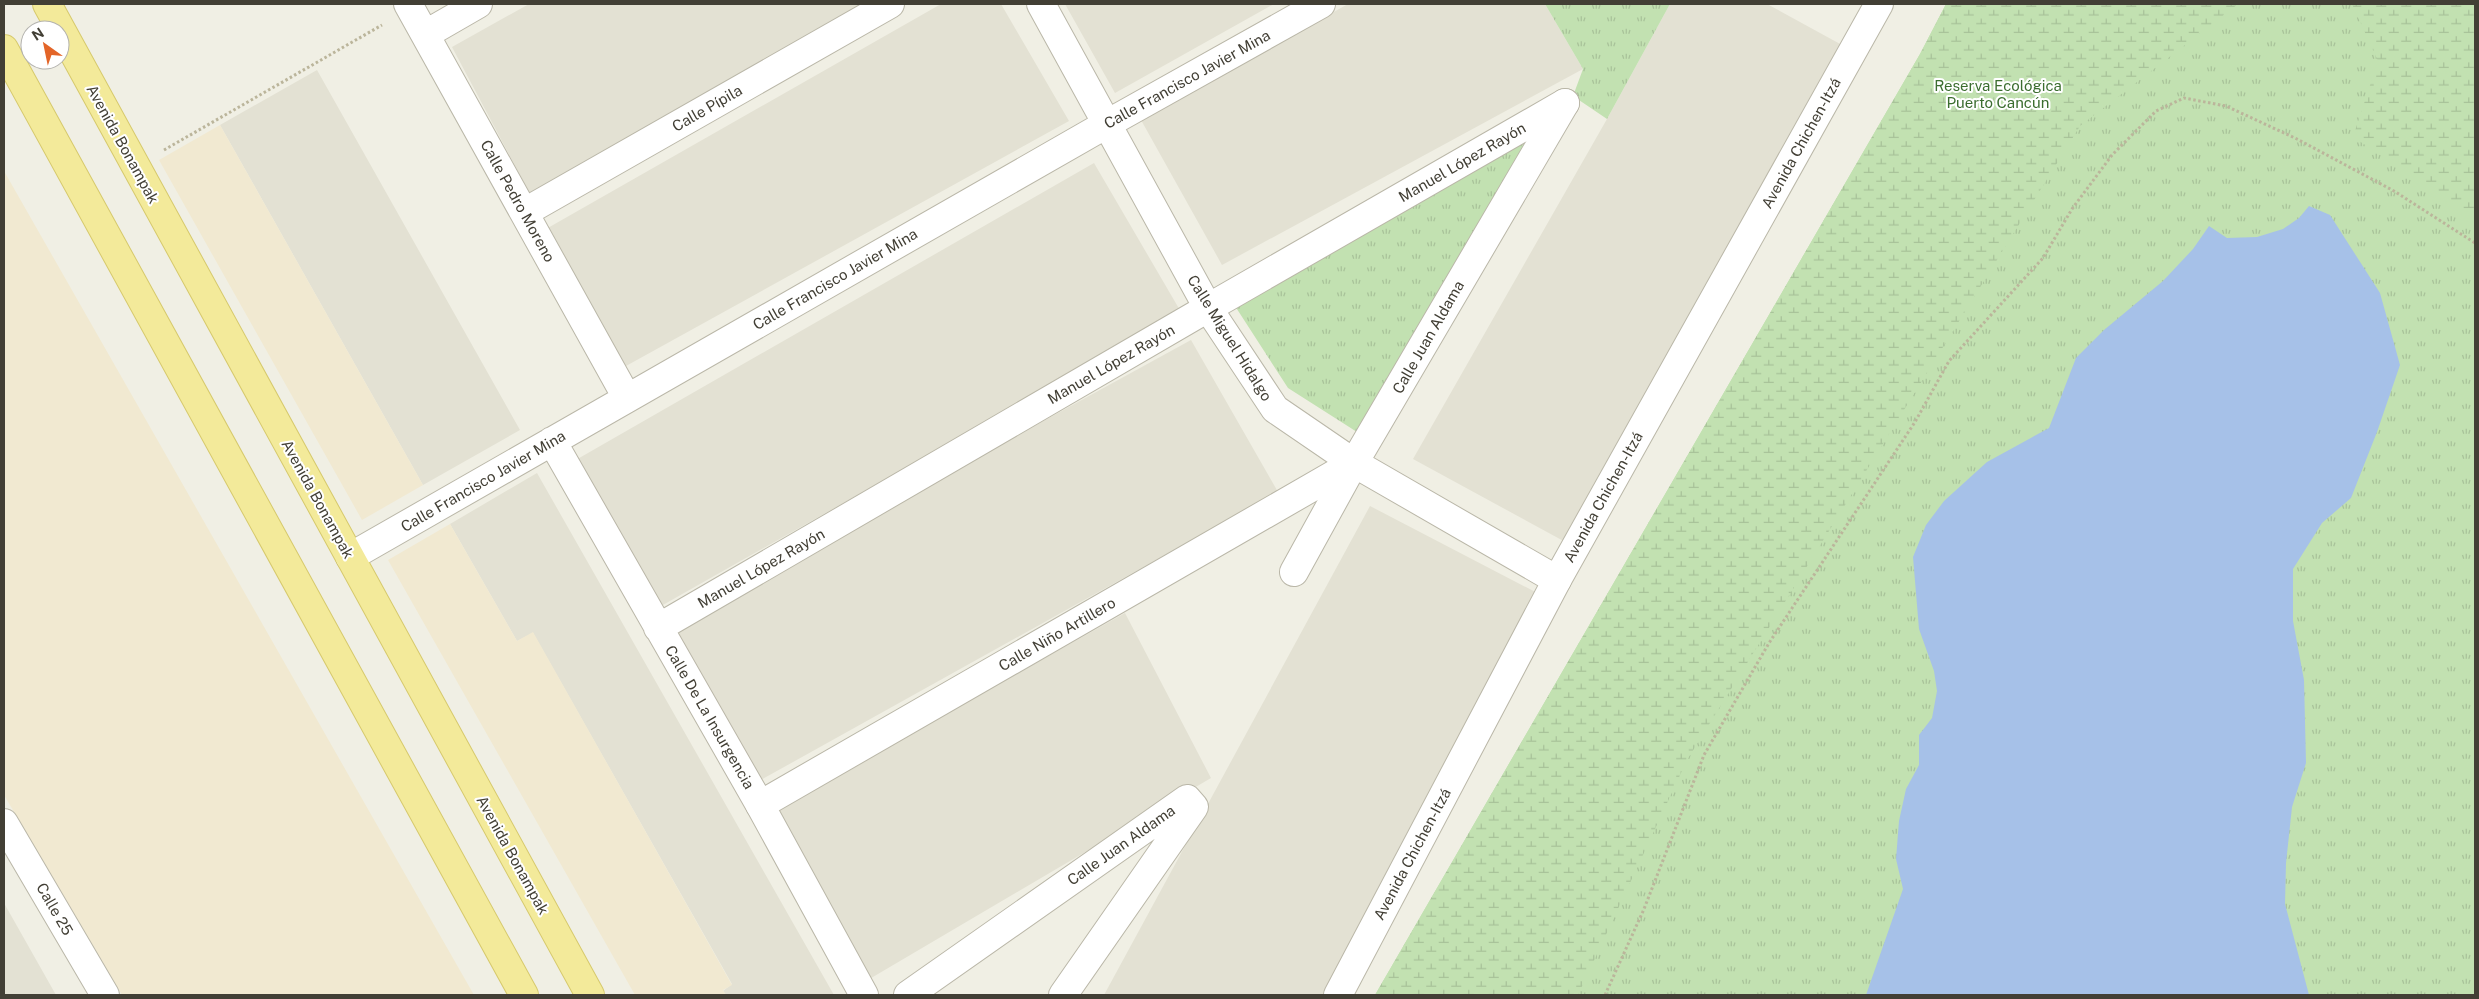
<svg xmlns="http://www.w3.org/2000/svg" width="2479" height="999" font-family="'Public Sans',sans-serif">
<style>
.residential{fill:#e3e1d3}
.commercial{fill:#f1e9d1}
.grass{fill:url(#grass-tufts)}
.wetland{fill:url(#wetland-marsh)}
.water{fill:#a6c1e8}
.lines{fill:none;stroke-linecap:round;stroke-linejoin:round}
.pedestrian-casing{stroke:#bab7a8;stroke-width:30}
.minor-casing{stroke:#bab7a8;stroke-width:30}
.tertiary-casing{stroke:#bab7a8;stroke-width:30}
.primary-casing{stroke:#d6c96c;stroke-width:30}
.path{stroke:#bbb59b;stroke-width:3;stroke-dasharray:2.5 2.5;stroke-linecap:butt}
.pedestrian{stroke:#fff;stroke-width:28}
.minor{stroke:#fff;stroke-width:28}
.tertiary{stroke:#fff;stroke-width:28}
.primary{stroke:#f3ea9a;stroke-width:28}
.labels{text-anchor:middle;dominant-baseline:central;stroke-width:4;stroke-linejoin:round;paint-order:stroke}
.street-label{font-size:15px;fill:#423f35;stroke:#fff}
.park-label{font-size:15px;fill:#3b6d2f;stroke:#fff}
</style>
<defs>
<pattern id="grass-tufts" width="24" height="20" patternUnits="userSpaceOnUse" patternTransform="scale(1.25)"><rect width="24" height="20" fill="#c2e1b1"/><path d="M3 7l-1-3M5 7V3M7 7l1-3M15 17l-1-3M17 17v-4M19 17l1-3" fill="none" stroke="#a8c299"/></pattern>
<pattern id="wetland-marsh" width="20" height="14" patternUnits="userSpaceOnUse" patternTransform="scale(1.25)"><rect width="20" height="14" fill="#c2e1b1"/><path d="M1 5h8M5 5V1M11 12h8M15 12V8" fill="none" stroke="#a8c299"/></pattern>
</defs>
<rect width="100%" height="100%" fill="#f0efe4"/>
<!-- residential -->
<path class="residential" d="M529 4H864L530 194 452 47Z
M941 4H1001L1069 121 626 366 546 229Z
M1065 4H1274L1115 93Z
M1348 4H1545L1583 69 1222 265 1141 120Z
M1670 4H1767L1842 45 1569 544 1413 459 1607 119Z
M317 70 520 430 423 485 220 125Z
M1094 163 1181 312 654 610 574 461Z
M1191 340 1278 492 750 786 664 629Z
M537 473 834 995H726L723 991 732 984 533 633 517 641 450 524Z
M1370 506 1543 596 1327 995H1104Z
M1125 613 1211 778 861 984 767 814Z
M4 903 56 995H4Z"/>
<!-- commercial -->
<path class="commercial" d="M220 125 423 485 362 520 159 160Z
M4 171 474 995H122L4 795Z
M450 524 517 641 533 632 732 985 723 990 726 995H635L388 560Z"/>
<!-- grass -->
<path class="grass" d="M1545 4H1670L1607 119 1573 96 1583 69Z
M1946 4H2475V995H1375L1920 54Z
M1547 119 1357 432 1288 388 1235 306Z"/>
<!-- wetland -->
<path class="wetland" d="M1946 4H2238L2080 126 1687 760 1578 995H1375L1920 54Z
M2352 4H2475V217L2353 137 2378 61Z"/>
<!-- water -->
<path class="water" d="M2309 206 2330 215 2380 293 2400 365 2377 432 2351 498 2322 523 2293 569V621L2304 680 2306 763 2292 807 2286 863 2285 904 2309 995H1866L1903 889 1896 859 1899 821 1906 789 1919 765V735L1932 718 1937 691 1934 671 1919 629 1913 557 1926 525 1944 501 1987 462 2049 428 2076 358 2104 330 2163 281 2193 249 2209 226 2227 238 2257 237 2283 229 2299 218Z"/>
<g class="lines">
<!-- pedestrian casing -->
<g class="pedestrian-casing">
<path id="pedestrian" d="M1105 125 1321 4
M525 212 890 4
M1208 308 1565 103
M760 805 1354 463"/>
</g>
<!-- minor casing -->
<g class="minor-casing">
<path id="minor" d="M408 4 627 398
M1041 4 1208 308 1275 409 1354 463 1557 580
M426 34 478 4
M552 441 760 805 864 995
M350 557 1105 125
M1294 572 1354 463 1565 103
M658 628 1208 308
M4 823 105 995
M908 995 1187 799 1194 807 1063 995"/>
</g>
<!-- tertiary casing -->
<g class="tertiary-casing">
<path id="tertiary" d="M1338 995 1557 580 1879 4"/>
</g>
<!-- primary casing -->
<g class="primary-casing">
<path id="primary" d="M47 4 590 995
M4 49 524 995"/>
</g>
<!-- path -->
<path class="path" d="M164 150 382 25
M1605 995 1644 909 1704 755 1769 643 1915 422 1949 361 2043 258 2072 209 2112 155 2156 111 2184 98 2226 106 2297 139 2394 191 2475 243"/>
<!-- pedestrian -->
<use href="#pedestrian" class="pedestrian"/>
<!-- minor -->
<use href="#minor" class="minor"/>
<!-- tertiary -->
<use href="#tertiary" class="tertiary"/>
<!-- primary -->
<use href="#primary" class="primary"/>
</g>
<g class="labels">
<!-- street labels -->
<g class="street-label">
<text transform="translate(1187 79) rotate(-29)">Calle Francisco Javier Mina</text>
<text transform="translate(707 108) rotate(-30)">Calle Pípila</text>
<text transform="translate(1801 143) rotate(-61)">Avenida Chichen-Itzá</text>
<text transform="translate(123 144) rotate(61)">Avenida Bonampak</text>
<text transform="translate(1462 162) rotate(-30)">Manuel López Rayón</text>
<text transform="translate(518 201) rotate(61)">Calle Pedro Moreno</text>
<text transform="translate(835 279) rotate(-30)">Calle Francisco Javier Mina</text>
<text transform="translate(1428 337) rotate(-60)">Calle Juan Aldama</text>
<text transform="translate(1230 338) rotate(58)">Calle Miguel Hidalgo</text>
<text transform="translate(1111 364) rotate(-30)">Manuel López Rayón</text>
<text transform="translate(483 481) rotate(-30)">Calle Francisco Javier Mina</text>
<text transform="translate(1603 497) rotate(-61)">Avenida Chichen-Itzá</text>
<text transform="translate(318 499) rotate(61)">Avenida Bonampak</text>
<text transform="translate(761 568) rotate(-30)">Manuel López Rayón</text>
<text transform="translate(1057 634) rotate(-30)">Calle Niño Artillero</text>
<text transform="translate(710 717) rotate(60)">Calle De La Insurgencia</text>
<text transform="translate(1121 845) rotate(-35)">Calle Juan Aldama</text>
<text transform="translate(1412 854) rotate(-62)">Avenida Chichen-Itzá</text>
<text transform="translate(513 855) rotate(61)">Avenida Bonampak</text>
<text transform="translate(55 909) rotate(60)">Calle 25</text>
</g>
<!-- park labels -->
<g class="park-label">
<text x="1998" y="85">Reserva Ecológica<tspan x="1998" dy="17">Puerto Cancún</tspan></text>
</g>
</g>
<!-- border -->
<rect width="2479" height="999" fill="none" stroke="#423f35" stroke-width="10"/>
<!-- north arrow -->
<g transform="translate(45 45) rotate(327)"><circle r="24" fill="#ffffff" stroke="#b3b2ae"/>
<path d="M0-4L9 19L0 12L-9 19Z" fill="#e36528"/>
<text y="-8" font-size="14" font-weight="bold" text-anchor="middle" fill="#423f35">N</text>
</g>
</svg>
